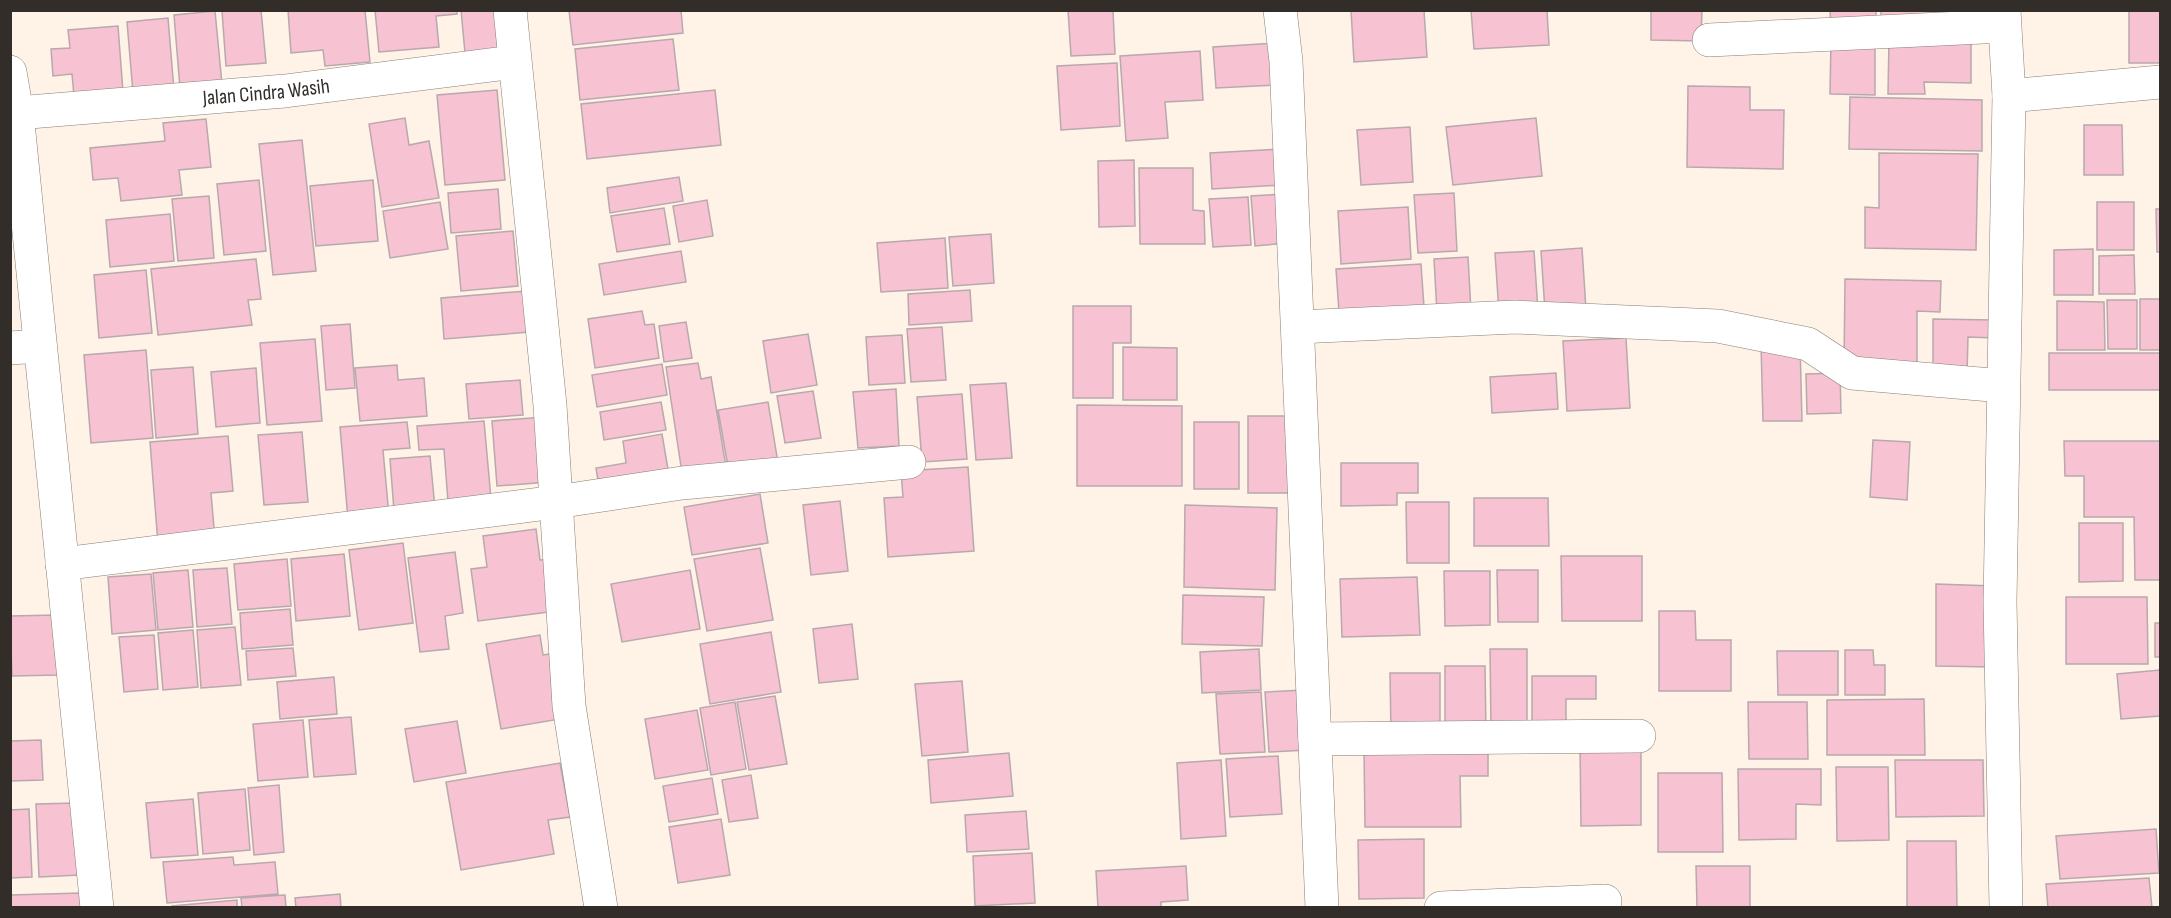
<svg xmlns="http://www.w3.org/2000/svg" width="2171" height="918" font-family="'Sofia Sans Condensed',sans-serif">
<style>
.building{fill:#f7c2d1;stroke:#b9a8ad;stroke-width:1.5}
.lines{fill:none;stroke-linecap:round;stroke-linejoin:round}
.minor-casing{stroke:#887e73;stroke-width:34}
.minor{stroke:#fff;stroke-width:33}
.labels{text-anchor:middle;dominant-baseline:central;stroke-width:5;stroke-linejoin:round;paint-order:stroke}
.street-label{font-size:21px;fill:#322d29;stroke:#fff}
</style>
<rect width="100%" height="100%" fill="#fef3e6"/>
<!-- building -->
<path class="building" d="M261 10 266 63 226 66 222 11Z
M288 10H365L370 62 325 66 323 50 291 53Z
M375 10H457V14L436 16 439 47 379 52Z
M461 10H503L507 50 465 53Z
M569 10H681L683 33 573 45Z
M1068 10H1113L1115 54 1071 56Z
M1351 10H1424L1427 57 1354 62Z
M1471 10H1547L1549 45 1474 49Z
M1651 10H1702L1701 41 1651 40Z
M1830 10H1876V26L1831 27Z
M1881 10H1972V23L1881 26Z
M2129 10H2160V63H2129Z
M215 11 222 84 180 88 174 15Z
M168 18 174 90 133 93 127 22Z
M118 26 123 92 74 96 72 74 53 76 51 49 70 48 68 30Z
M673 39 679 90 580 100 575 49Z
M1889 39 1971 40V83L1924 82 1925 94H1888Z
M1831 40 1875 41V95L1830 94Z
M1275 43 1277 85 1216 88 1213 47Z
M1200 51 1203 100 1165 102 1168 138 1126 141 1120 56Z
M1117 63 1120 126 1061 130 1057 66Z
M1688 86 1750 87V110H1784L1783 169 1687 167Z
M497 90 505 180 445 185 437 95Z
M715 90 721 145 587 159 581 104Z
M1850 97 1982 100V151L1849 149Z
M405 118 409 145 429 141 439 198 382 207 369 124Z
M1536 118 1542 176 1453 185 1446 127Z
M206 119 211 167 179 170 182 195 121 201 118 178 93 180 90 148 165 141 163 123Z
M2084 125H2122L2123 175H2084Z
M1410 127 1413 182 1361 185 1357 130Z
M302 140 316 271 273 275 259 144Z
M1279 149 1281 185 1212 189 1210 153Z
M1879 153 1978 154 1976 250 1865 248V207L1879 208Z
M1134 160 1135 226 1099 227 1098 161Z
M1139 168H1193V210L1204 211 1205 244H1140Z
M679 177 683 201 610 213 607 188Z
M259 180 266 251 224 255 217 184Z
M373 180 378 241 316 246 310 186Z
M498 189 501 229 451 233 448 193Z
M1454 193 1457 251 1418 253 1414 195Z
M1284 194 1287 243 1255 246 1251 196Z
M209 196 214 258 178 261 172 199Z
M1248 197 1251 245 1213 247 1209 199Z
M707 200 713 236 679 242 673 206Z
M440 202 448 249 390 258 383 211Z
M2097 202H2134V250H2097Z
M1408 207 1411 259 1341 264 1338 211Z
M664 208 670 244 617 252 611 216Z
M2156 209H2160V252H2157Z
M170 214 174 261 110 267 106 220Z
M513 231 518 286 461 291 456 236Z
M991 234 994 283 953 286 949 237Z
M945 238 948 288 881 292 877 243Z
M1582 248 1586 309 1545 311 1541 251Z
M2093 249V295H2054V250Z
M681 251 686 282 604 295 599 264Z
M1534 251 1538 311 1499 313 1495 253Z
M2134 255 2135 294H2099V256Z
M1468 257 1471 311 1437 313 1434 259Z
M256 259 261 299 248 300 252 325 158 335 151 269Z
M1421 264 1424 307 1339 312 1336 269Z
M146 270 152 333 99 338 94 275Z
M1845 279 1941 281 1940 312 1917 311V367L1844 366Z
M970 290 972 321 909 325 908 294Z
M526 291 530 332 444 339 441 298Z
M2140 299H2160V350H2140Z
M2107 300H2137V349H2108Z
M2057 301 2104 302 2105 350H2057Z
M1073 306H1131V343H1113V398H1073Z
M642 311 645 325 654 324 659 358 595 368 588 319Z
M1933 319 1994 320V338L1968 337 1967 375 1933 374Z
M686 322 692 358 664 362 659 326Z
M350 324 355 388 326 390 321 326Z
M942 327 946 380 911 382 907 329Z
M808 334 817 385 771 393 763 341Z
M902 335 905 383 869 385 866 337Z
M1626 338 1630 408 1567 411 1563 341Z
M315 339 322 421 267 425 260 343Z
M1800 344 1802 421H1763L1761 345Z
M1123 347 1177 348V400H1123Z
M146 350 153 438 91 443 84 355Z
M2049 353H2160V390H2049Z
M698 363 701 379 711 377 726 467 682 473 666 367Z
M662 364 667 395 597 407 592 375Z
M397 365 398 380 424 378 427 416 360 421 355 368Z
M193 367 198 434 156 438 151 370Z
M256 368 260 423 216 427 211 372Z
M1556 373 1558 409 1492 413 1490 377Z
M1840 373 1841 413 1807 414 1806 374Z
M520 380 523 415 469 419 466 384Z
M1006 383 1012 458 976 460 970 385Z
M896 389 899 446 858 448 853 392Z
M813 391 821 438 785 443 777 396Z
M962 394 967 459 922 462 917 397Z
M661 402 666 430 604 440 600 412Z
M768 402 779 469 730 478 718 410Z
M1077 405 1182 406V486H1077Z
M1248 416H1296V493H1248Z
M544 417 549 482 497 486 492 421Z
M484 421 491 499 448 502 444 449 419 450 417 426Z
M407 422 410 448 383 450 389 516 348 519 340 427Z
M1194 422H1239V489H1194Z
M302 432 308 502 264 505 258 435Z
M662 434 670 481 600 492 596 468 626 463 623 441Z
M228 436 233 491 211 493 215 540 158 544 150 442Z
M1873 440 1910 442 1907 500 1870 497Z
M2064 441H2160V580H2135L2134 517H2084V476H2065Z
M430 456 435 508 394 511 390 459Z
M1341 463H1418V493H1397V505L1341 506Z
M968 467 974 551 888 557 884 498 903 497 901 471Z
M760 494 768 543 692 555 684 507Z
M1474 498H1548L1549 546H1474Z
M840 501 848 571 811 575 803 505Z
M1406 502H1449V563H1407Z
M1185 505 1277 508 1275 590 1184 587Z
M2079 523H2123V581L2079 582Z
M536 529 540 560 550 559 556 611 478 621 471 569 487 567 483 536Z
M403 543 413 623 359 630 349 550Z
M760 548 773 620 707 631 694 559Z
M455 552 463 613 445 616 449 649 420 652 408 558Z
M344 554 350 616 296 621 291 559Z
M1561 556H1642V621H1562Z
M287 559 291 606 238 610 234 564Z
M227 568 232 624 197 627 193 570Z
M188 570 193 627 158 630 153 573Z
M690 570 700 629 622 642 611 584Z
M1497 570H1538V622H1498Z
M1444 571H1490V625L1445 626Z
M151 574 156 630 112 634 108 577Z
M1417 577 1420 635 1342 637 1340 579Z
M1936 584 1994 586 1993 667 1936 666Z
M1183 595 1264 597 1262 646 1182 644Z
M2066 597H2147L2148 664H2066Z
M290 609 293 645 242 649 240 613Z
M1659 611H1695L1696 640H1731V691H1659Z
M57 615 59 675 12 676 10 616Z
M2155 623H2160V657H2155Z
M852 624 858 679 819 683 813 629Z
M235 627 241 685 201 688 197 630Z
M193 630 198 687 163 690 158 633Z
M771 632 781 692 710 704 700 644Z
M154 635 158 689 124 692 119 637Z
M540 635 543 655 555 653 566 718 501 729 486 644Z
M293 648 296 676 248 680 246 651Z
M1259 649 1261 690 1202 693 1200 652Z
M1490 649H1527V727L1491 728Z
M1845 650H1873L1874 665H1885V695H1845Z
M1777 651H1838V695H1778Z
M1445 666H1485L1486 734H1445Z
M2160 670V716L2121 719 2117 674Z
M1390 673H1440V734H1391Z
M1532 676H1596V699H1566V734H1532Z
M334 677 337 714 280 719 277 682Z
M962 681 968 752 922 756 915 684Z
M1303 690 1307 750 1269 752 1265 692Z
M1261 692 1265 752 1220 754 1216 694Z
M775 696 787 764 749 770 737 702Z
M1924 699 1925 755H1827V700Z
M735 702 746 769 711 775 700 708Z
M1748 702H1807L1808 759H1749Z
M697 710 708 770 655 779 645 719Z
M351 717 356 774 314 777 309 720Z
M303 720 308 777 258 781 253 724Z
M457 721 466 773 414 782 405 729Z
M41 740 43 780 10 781V741Z
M1580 745H1641V825L1581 826Z
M1488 749V776H1460L1461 827H1365L1364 750Z
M1009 753 1013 796 931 803 928 760Z
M1278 756 1282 814 1230 817 1226 759Z
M1221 760 1226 836 1181 839 1177 763Z
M1895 760H1983L1984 816 1896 817Z
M560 763 570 817 548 820 554 854 461 870 446 782Z
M1836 767H1888L1889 840 1837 841Z
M1738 769H1821V805L1796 804V839L1739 840Z
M1658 773H1722L1723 852H1658Z
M751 775 758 818 729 822 722 780Z
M712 778 718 814 669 822 663 786Z
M279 785 284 852 254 855 248 788Z
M245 789 250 850 203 854 198 793Z
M193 799 198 855 151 858 146 803Z
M77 803 80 875 39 877 36 804Z
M29 809 32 877 10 878V810Z
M1026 811 1029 849 967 852 965 815Z
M721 819 730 875 678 883 669 827Z
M2156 829 2159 873 2060 879 2056 836Z
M1424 839V898L1359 899 1358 840Z
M1907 841H1956L1957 908H1907Z
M1032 853 1035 903 975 906 973 856Z
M233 857 234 865 275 862 278 894 167 903 163 862Z
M1186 866 1188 900 1161 902V908H1098L1096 871Z
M1696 866H1750V908H1697Z
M2149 878 2152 908H2048L2046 884Z
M81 893V908H10V895Z
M340 894 341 908H296L295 898Z
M285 895 286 908H242L241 898Z
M237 900V908H172V906Z"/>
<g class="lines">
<!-- minor casing -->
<g class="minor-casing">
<g id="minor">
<path d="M510 10 550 405 569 706 601 908"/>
<path d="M1280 10 1286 61 1322 908"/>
<path d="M2004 10 2009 96 2000 602 2006 908"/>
<path d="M1709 40 2004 26"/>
<path d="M10 72 17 113 97 908"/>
<path d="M2009 96 2160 82"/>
<path id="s1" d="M17 113 285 91 514 62"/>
<path d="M1298 327 1515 317 1718 326 1808 344 1852 373 2003 386"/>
<path d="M10 348 40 346"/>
<path d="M62 564 556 502 682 483 909 462"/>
<path d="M1315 739 1639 736"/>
<path d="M1441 908 1605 901"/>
</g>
</g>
<!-- minor -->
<use href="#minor" class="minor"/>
</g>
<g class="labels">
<!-- street labels -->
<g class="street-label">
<text stroke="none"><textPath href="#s1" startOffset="250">Jalan Cindra Wasih</textPath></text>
</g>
</g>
<!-- border -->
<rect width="2171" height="918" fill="none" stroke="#322d29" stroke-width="24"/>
</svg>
